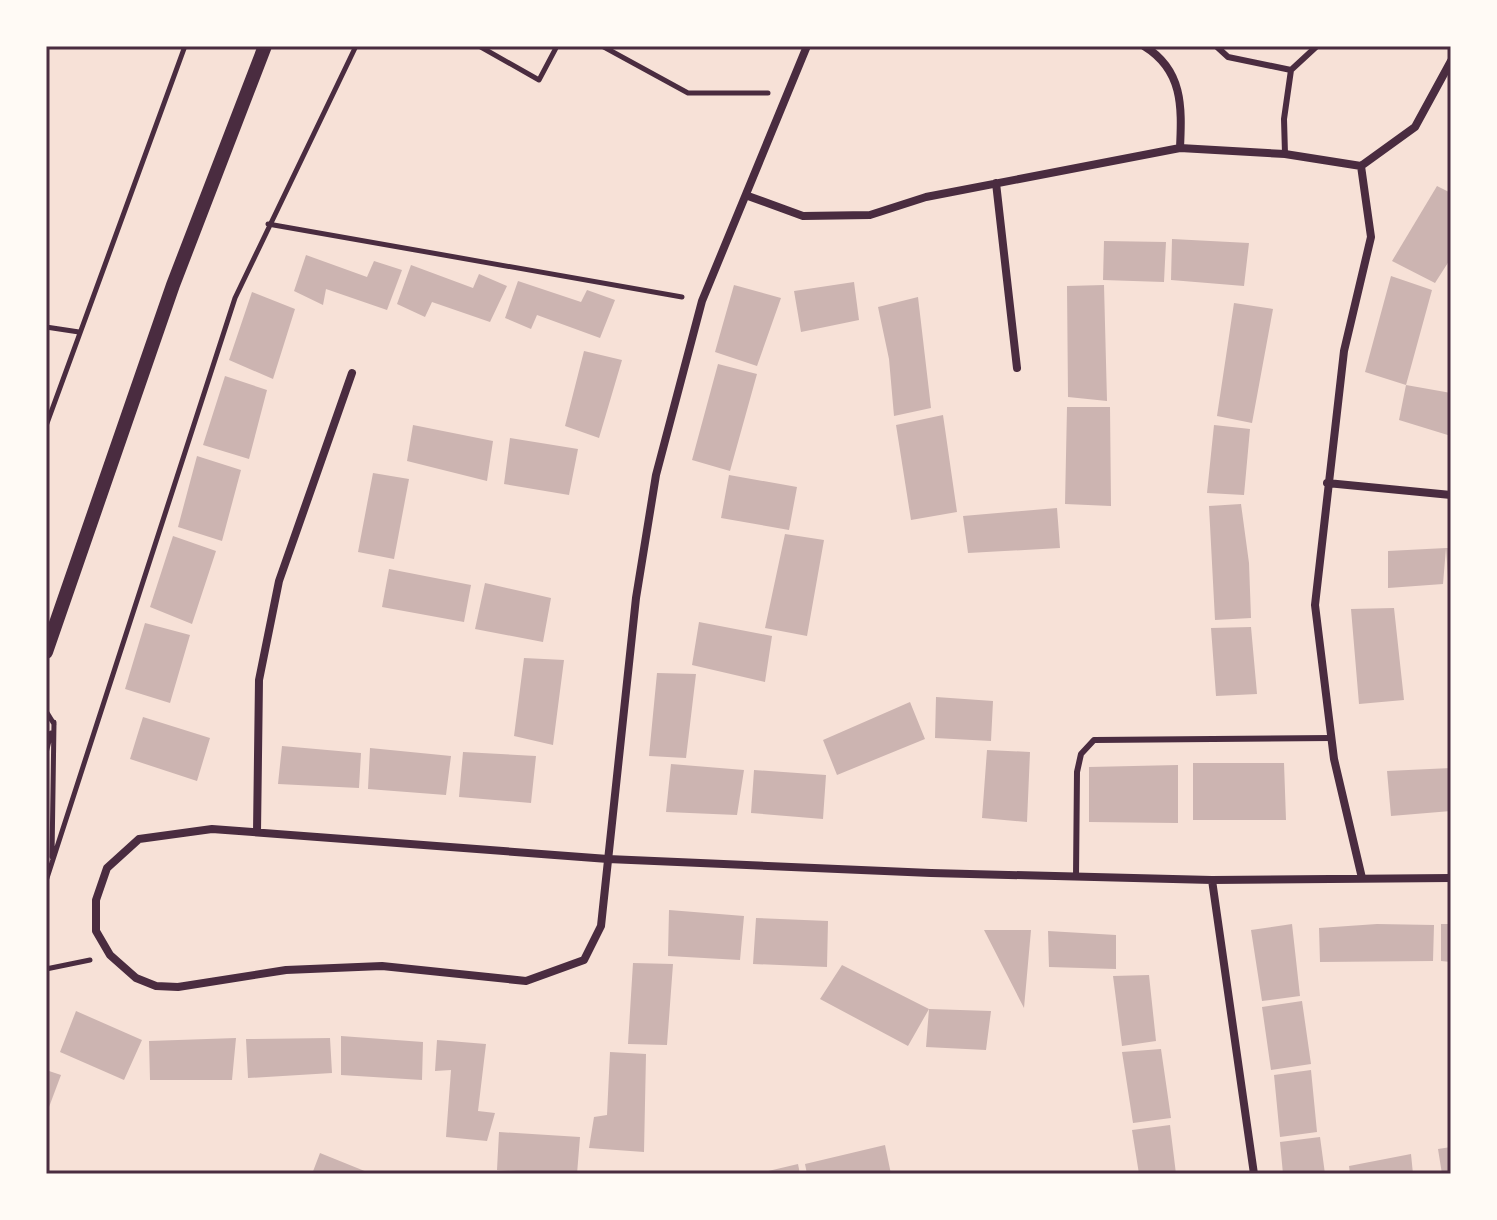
<svg xmlns="http://www.w3.org/2000/svg" width="1497" height="1220" font-family="'IBM Plex Sans',sans-serif">
<style>
.building{fill:#ccb4b1}
.lines{fill:none;stroke-linecap:round;stroke-linejoin:round}
.path{stroke:#4a2c40;stroke-width:5}
.service{stroke:#4a2c40;stroke-width:6}
.minor{stroke:#4a2c40;stroke-width:8}
.tertiary{stroke:#4a2c40;stroke-width:14}
.neatline{fill:none;stroke:#4a2c40;stroke-width:3}
</style>
<rect width="100%" height="100%" fill="#f7e1d7"/>
<!-- building -->
<path class="building" d="M1437 186 1451 193V258L1435 283 1392 261Z
M1172 239 1249 243 1244 286 1171 280Z
M1104 241 1166 242 1164 282 1103 280Z
M306 255 367 277 374 261 402 270 387 310 326 289 323 305 294 291Z
M411 265 473 288 479 274 507 286 490 322 432 302 425 317 397 304Z
M1391 276 1432 290 1406 385 1451 393V436L1399 420 1406 385 1365 372Z
M518 281 581 302 587 290 615 300 600 338 537 315 531 329 505 318Z
M854 282 859 320 801 332 794 291Z
M734 285 781 298 757 366 715 352Z
M1104 285 1107 401 1068 397 1067 286Z
M252 292 295 309 273 379 229 360Z
M918 297 931 408 894 416 889 359 878 307Z
M1234 303 1273 309 1252 423 1217 416Z
M584 351 622 360 599 438 565 426Z
M718 364 757 374 730 471 692 460Z
M225 376 267 390 249 459 203 445Z
M1067 407H1110L1111 506 1065 504Z
M943 415 957 512 911 520 896 425Z
M413 425 493 441 487 481 407 461Z
M1214 425 1250 429 1244 495 1207 493Z
M510 438 578 449 569 495 504 484Z
M197 456 241 470 222 541 178 527Z
M373 473 409 479 394 559 358 552Z
M729 475 797 487 789 530 721 518Z
M1241 504 1249 563 1251 618 1215 620 1209 506Z
M1057 508 1060 548 968 553 963 516Z
M785 534 824 540 807 636 765 628Z
M173 536 216 551 192 624 150 607Z
M1446 548 1443 584 1388 588V551Z
M1446 548H1451V593H1449Z
M389 569 471 585 464 622 382 607Z
M485 583 551 598 543 642 475 629Z
M1394 608 1404 700 1359 704 1351 609Z
M699 622 772 636 765 682 692 665Z
M145 623 190 635 170 703 125 689Z
M1251 627 1257 694 1216 696 1211 628Z
M524 658 564 660 553 745 514 736Z
M657 673 696 674 686 758 649 756Z
M936 697 993 701 991 741 935 738Z
M910 702 925 739 837 775 823 740Z
M143 717 210 738 197 781 130 759Z
M282 746 361 753 359 788 278 784Z
M370 748 451 756 446 795 368 789Z
M987 750 1030 752 1027 822 982 818Z
M463 752 536 756 531 803 459 797Z
M1193 763H1284L1286 820H1193Z
M671 764 744 770 737 815 666 812Z
M1178 765V823L1089 822V767Z
M1451 768V811L1391 816 1387 771Z
M754 770 826 775 823 819 751 813Z
M669 910 744 916 740 960 668 956Z
M756 918 828 921 827 967 753 964Z
M1292 924 1300 996 1262 1001 1251 930Z
M1377 924 1434 925 1433 961 1320 962 1319 928Z
M1441 924H1451V962L1441 961Z
M984 930H1031L1024 1008Z
M1048 931 1116 935V969L1049 967Z
M633 963 673 964 667 1045 628 1044Z
M842 965 929 1009 908 1046 820 999Z
M1149 975 1156 1041 1122 1046 1113 976Z
M1302 1001 1311 1064 1271 1070 1262 1007Z
M929 1009 991 1011 986 1050 926 1047Z
M76 1011 142 1040 124 1080 60 1052Z
M341 1036 423 1042 422 1080 341 1075Z
M236 1038 232 1080H150L149 1041Z
M330 1038 332 1073 248 1078 246 1039Z
M437 1040 486 1044 478 1111 495 1113 487 1141 446 1137 451 1070 435 1071Z
M1161 1049 1171 1118 1133 1123 1122 1052Z
M610 1052 646 1054 644 1152 589 1148 594 1117 607 1115Z
M46 1070 61 1075 46 1115Z
M1311 1070 1317 1132 1280 1137 1274 1075Z
M1170 1125 1176 1174H1139L1132 1130Z
M499 1132 580 1137 577 1174 497 1170Z
M1320 1137 1325 1174H1283L1280 1142Z
M885 1145 891 1174H807L805 1164Z
M1451 1147V1174H1442L1438 1149Z
M320 1153 372 1174H312Z
M1411 1154 1413 1174H1350L1349 1166Z
M798 1164 800 1174H760V1173Z"/>
<g class="lines">
<!-- path -->
<path class="path" d="M479 46 539 80 557 46
M602 46 688 93H768
M268 224 682 297
M46 327 79 332
M46 426 185 46
M46 711 54 724
M46 753 51 733
M52 857 54 722
M46 881 235 298 356 46
M46 969 90 960"/>
<!-- service -->
<path class="service" d="M1216 46 1228 57 1291 70
M1285 154 1284 119 1291 70 1317 46
M1076 876 1077 772 1081 754 1094 740 1331 738"/>
<!-- minor -->
<path class="minor" d="M807 46 702 301 656 475 636 598 601 926 584 960 526 981 382 966 286 970 178 987 156 986 136 978 110 955 96 931V900L107 868 139 839 212 829 608 859 931 873 1212 880 1451 878
M1144 46C1183 70 1182 106 1180 148
M1361 166 1371 237 1344 351 1315 605 1334 759 1362 878
M1361 166 1415 127 1451 61
M996 183 1017 368
M748 196 803 216 870 215 926 197 1180 148 1285 154 1361 166
M1327 483 1451 495
M257 832 259 680 279 581 352 373
M1212 880 1254 1174"/>
<!-- tertiary -->
<path class="tertiary" d="M46 652 173 285 265 46"/>
</g>
<!-- border -->
<rect width="1497" height="1220" fill="none" stroke="#fffaf5" stroke-width="96"/>
<rect x="48" y="48" width="1401" height="1124" class="neatline"/>
</svg>
